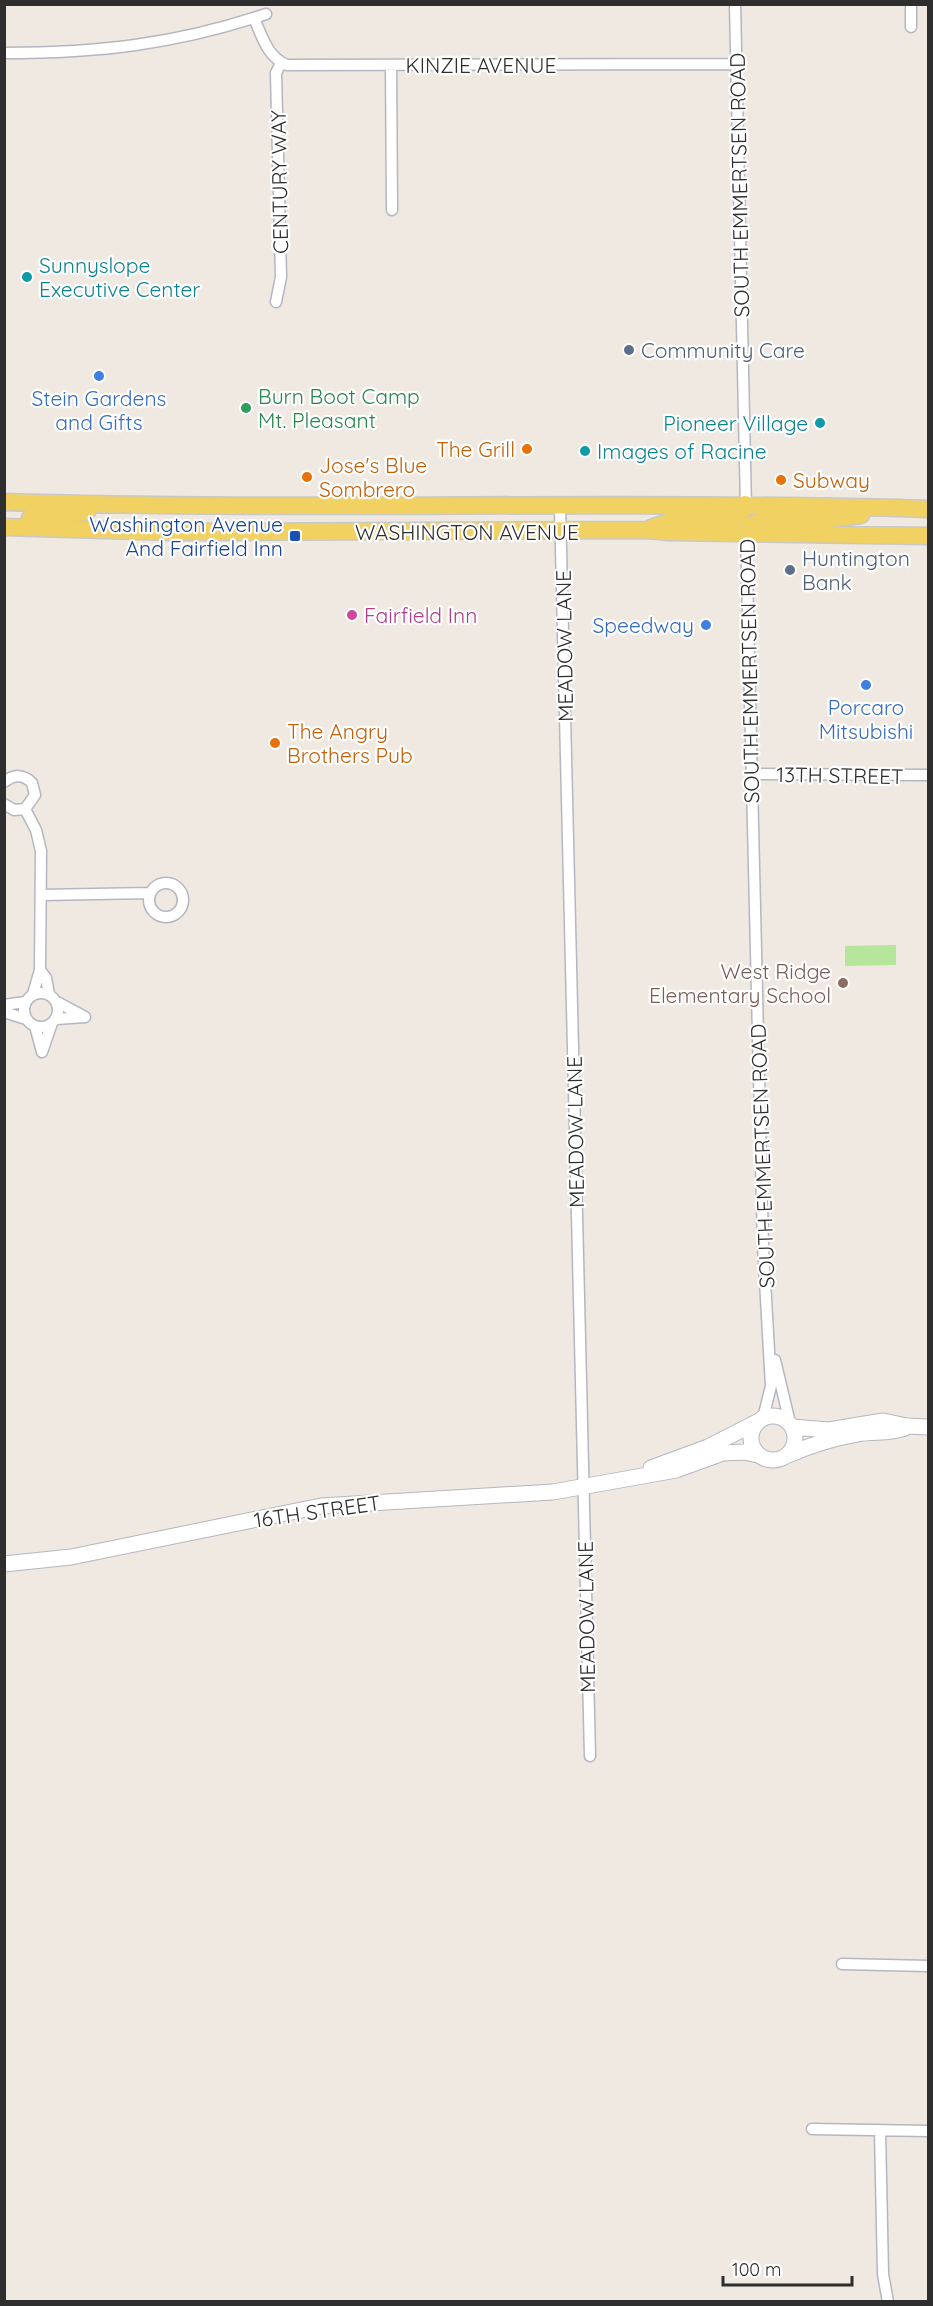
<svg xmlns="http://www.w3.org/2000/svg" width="933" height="2306" font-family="Quicksand,sans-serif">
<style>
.green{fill:#b6e59e}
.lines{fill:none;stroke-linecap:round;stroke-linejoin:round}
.street-casing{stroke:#b4b7c1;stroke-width:13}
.secondary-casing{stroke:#b4b7c1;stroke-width:17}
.primary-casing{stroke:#c9c9c9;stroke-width:19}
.street{stroke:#fff;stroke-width:10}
.secondary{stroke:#fff;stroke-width:15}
.primary{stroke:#f2d163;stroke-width:16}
.culture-dot{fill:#0f9aa8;stroke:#fff;stroke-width:2}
.service-dot{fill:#5c6f8a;stroke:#fff;stroke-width:2}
.shop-dot{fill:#3f7fe0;stroke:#fff;stroke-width:2}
.leisure-dot{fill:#2e9e5b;stroke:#fff;stroke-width:2}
.food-dot{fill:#e8710a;stroke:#fff;stroke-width:2}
.transit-dot{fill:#1a4fb4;stroke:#fff;stroke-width:2}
.hotel-dot{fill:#d1479c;stroke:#fff;stroke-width:2}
.education-dot{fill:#8d6e63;stroke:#fff;stroke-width:2}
.labels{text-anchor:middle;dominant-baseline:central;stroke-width:4.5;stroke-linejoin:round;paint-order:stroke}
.street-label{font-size:21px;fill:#2e2e2e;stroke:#fff}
.culture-label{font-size:21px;fill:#0d838f;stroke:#fff;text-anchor:start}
.service-label{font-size:21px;fill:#4e5e75;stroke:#fff;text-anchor:start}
.leisure-label{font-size:21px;fill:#27864d;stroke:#fff;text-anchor:start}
.shop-label{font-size:21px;fill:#366cbe;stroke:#fff}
.food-label{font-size:21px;fill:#c56008;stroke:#fff;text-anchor:start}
.transit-label{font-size:21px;fill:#164399;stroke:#fff;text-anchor:end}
.hotel-label{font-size:21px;fill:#b23c85;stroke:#fff;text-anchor:start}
.education-label{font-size:21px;fill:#785e54;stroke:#fff;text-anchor:end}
</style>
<rect width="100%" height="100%" fill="#efe9e1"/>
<!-- green -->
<path class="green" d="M896 945V965L845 966V946Z"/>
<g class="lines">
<!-- street casing -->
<g class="street-casing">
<path id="street" d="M735 4 746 508
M911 4V27
M254 18C262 36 267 57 287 65L736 64
M4 53C98 53 177 44 266 14
M391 65 392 210
M276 302 281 277 276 73 281 63
M560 507 590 1756
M746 530 763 1246 771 1386 763 1418
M752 774 928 775
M4 782C14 774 24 774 32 783L35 795 25 809 14 810 4 804
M25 809 36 830 41 851 40 970 33 994
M149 900a17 17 0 1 1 34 0a17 17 0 1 1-34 0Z
M41 895 150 893
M40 970 46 978 49 994
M24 1010a17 17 0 1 1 34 0a17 17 0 1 1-34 0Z
M57 1002 85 1017
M4 1005 25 1002
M4 1012 26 1019
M56 1019 85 1017
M35 1026 42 1052
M42 1052 52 1023
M775 1360 790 1423
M842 1964 928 1966
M812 2129 928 2131
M880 2130 883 2274 888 2302"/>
</g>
<!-- secondary casing -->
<g class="secondary-casing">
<path id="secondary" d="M751 1438a22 22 0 1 1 44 0a22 22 0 1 1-44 0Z
M792 1427 829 1430 883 1421 907 1426 928 1427
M788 1455C811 1445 833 1438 857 1434 874 1431 889 1434 905 1428
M651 1468 708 1447 757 1422
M4 1564 71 1557 321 1506 553 1492 676 1470 723 1453 744 1452 758 1455"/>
</g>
<!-- primary casing -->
<g class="primary-casing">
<path id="primary" d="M4 502C313 511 621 500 928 509
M30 518 87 512
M4 527 172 532 648 530 669 532 928 536
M651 528 674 520 735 518 740 516 745 504
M747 531 755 523 766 520 815 521 861 515"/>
</g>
<!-- street -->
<use href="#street" class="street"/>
<!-- secondary -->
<use href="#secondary" class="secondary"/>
<!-- primary -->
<use href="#primary" class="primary"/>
</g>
<!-- markers -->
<g class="culture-dot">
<circle cx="27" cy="277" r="6"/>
<circle cx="820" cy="423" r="6"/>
<circle cx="585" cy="451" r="6"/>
</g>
<g class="service-dot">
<circle cx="629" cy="350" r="6"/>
<circle cx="790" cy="570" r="6"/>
</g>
<g class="shop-dot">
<circle cx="99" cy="376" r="6"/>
<circle cx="706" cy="625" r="6"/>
<circle cx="866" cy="685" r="6"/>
</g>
<circle class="leisure-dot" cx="246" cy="408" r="6"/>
<g class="food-dot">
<circle cx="527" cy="449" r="6"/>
<circle cx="307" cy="477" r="6"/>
<circle cx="781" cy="480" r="6"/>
<circle cx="275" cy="743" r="6"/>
</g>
<rect class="transit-dot" x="289" y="530" width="12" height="12" rx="3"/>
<circle class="hotel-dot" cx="352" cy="615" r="6"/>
<circle class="education-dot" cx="843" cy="983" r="6"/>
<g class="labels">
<!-- street labels -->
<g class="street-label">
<text x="481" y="65">KINZIE AVENUE</text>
<text transform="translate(279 182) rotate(-91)">CENTURY WAY</text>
<text transform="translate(739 185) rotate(-91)">SOUTH EMMERTSEN ROAD</text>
<text x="467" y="532">WASHINGTON AVENUE</text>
<text transform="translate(564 646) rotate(-91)">MEADOW LANE</text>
<text transform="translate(749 671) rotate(-91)">SOUTH EMMERTSEN ROAD</text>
<text transform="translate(840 775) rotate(1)">13TH STREET</text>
<text transform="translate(575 1132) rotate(-91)">MEADOW LANE</text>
<text transform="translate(762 1156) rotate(-92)">SOUTH EMMERTSEN ROAD</text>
<text transform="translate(317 1511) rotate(-8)">16TH STREET</text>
<text transform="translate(586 1617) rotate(-91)">MEADOW LANE</text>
</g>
<!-- culture labels -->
<g class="culture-label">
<text x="39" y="265">Sunnyslope<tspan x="39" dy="24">Executive Center</tspan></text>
<text x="808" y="423" text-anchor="end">Pioneer Village</text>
<text x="597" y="451">Images of Racine</text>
</g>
<!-- service labels -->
<g class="service-label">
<text x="641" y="350">Community Care</text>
<text x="802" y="558">Huntington<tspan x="802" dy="24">Bank</tspan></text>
</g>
<!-- leisure labels -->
<g class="leisure-label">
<text x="258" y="396">Burn Boot Camp<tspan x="258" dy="24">Mt. Pleasant</tspan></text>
</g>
<!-- shop labels -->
<g class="shop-label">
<text x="99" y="398">Stein Gardens<tspan x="99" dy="24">and Gifts</tspan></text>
<text x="694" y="625" text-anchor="end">Speedway</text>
<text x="866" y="707">Porcaro<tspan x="866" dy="24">Mitsubishi</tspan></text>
</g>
<!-- food labels -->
<g class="food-label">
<text x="515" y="449" text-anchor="end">The Grill</text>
<text x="319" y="465">Jose's Blue<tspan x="319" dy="24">Sombrero</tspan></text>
<text x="793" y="480">Subway</text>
<text x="287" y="731">The Angry<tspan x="287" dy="24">Brothers Pub</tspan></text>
</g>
<!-- transit labels -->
<g class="transit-label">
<text x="283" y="524">Washington Avenue<tspan x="283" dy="24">And Fairfield Inn</tspan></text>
</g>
<!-- hotel labels -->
<g class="hotel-label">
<text x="364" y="615">Fairfield Inn</text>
</g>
<!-- education labels -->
<g class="education-label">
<text x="831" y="971">West Ridge<tspan x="831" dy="24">Elementary School</tspan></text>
</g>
</g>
<!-- border -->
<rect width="933" height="2306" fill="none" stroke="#2e2e2e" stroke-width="12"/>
<!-- scale -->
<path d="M723 2276v9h129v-9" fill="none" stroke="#2e2e2e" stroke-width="3"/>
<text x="732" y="2276" font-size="18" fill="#2e2e2e" stroke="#ffffff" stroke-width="4.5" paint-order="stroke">100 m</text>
</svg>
